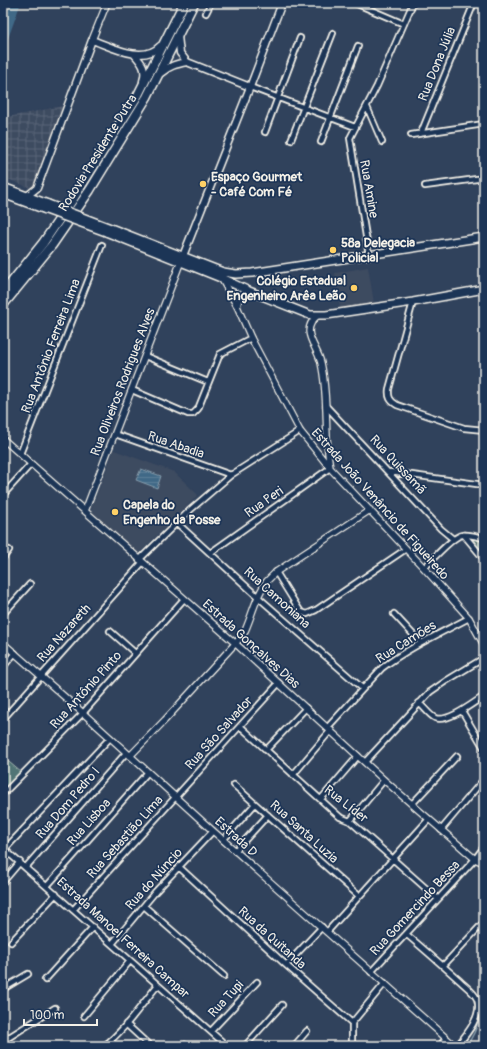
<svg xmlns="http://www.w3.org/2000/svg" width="487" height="1049" font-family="Pangolin,sans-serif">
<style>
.built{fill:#3e4b60}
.industrial{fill:url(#industrial-grid)}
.grass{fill:#517576;stroke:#a2b3af}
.park{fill:url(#park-dots);stroke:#a2b3af}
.water{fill:url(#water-rules);stroke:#889fae}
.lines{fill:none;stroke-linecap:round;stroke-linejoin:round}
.stream{stroke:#889fae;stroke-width:1.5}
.river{stroke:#406987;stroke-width:9}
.minor-casing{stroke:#f4f1e8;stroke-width:8}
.tertiary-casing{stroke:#f4f1e8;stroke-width:8}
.secondary-casing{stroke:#f4f1e8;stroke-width:9}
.primary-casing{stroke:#f4f1e8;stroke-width:10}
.motorway-casing{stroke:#f4f1e8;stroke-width:11}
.minor{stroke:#1d3557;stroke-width:4.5}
.tertiary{stroke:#1d3557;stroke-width:5.5}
.secondary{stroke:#1d3557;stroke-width:6}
.primary{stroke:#1d3557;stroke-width:7}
.motorway{stroke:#1d3557;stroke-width:8}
.primary-bridge-casing{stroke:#f4f1e8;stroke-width:10;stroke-linecap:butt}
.primary-bridge{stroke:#1d3557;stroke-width:7}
.poi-dot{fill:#ffd166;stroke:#1d3557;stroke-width:1.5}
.labels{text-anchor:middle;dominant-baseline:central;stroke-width:3.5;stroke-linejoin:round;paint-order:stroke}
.street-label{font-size:13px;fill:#f4f1e8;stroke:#1d3557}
.poi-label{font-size:13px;font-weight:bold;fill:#f4f1e8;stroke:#1d3557;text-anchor:start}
</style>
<defs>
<pattern id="industrial-grid" width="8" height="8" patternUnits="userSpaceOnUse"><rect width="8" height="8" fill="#3e4b60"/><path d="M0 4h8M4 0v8" fill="none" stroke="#5a6577"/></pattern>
<pattern id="park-dots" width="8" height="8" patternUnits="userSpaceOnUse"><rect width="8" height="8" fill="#517576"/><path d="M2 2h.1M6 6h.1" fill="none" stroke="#4d5e5e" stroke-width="1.8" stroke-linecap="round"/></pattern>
<pattern id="water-rules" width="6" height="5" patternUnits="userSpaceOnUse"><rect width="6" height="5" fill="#406987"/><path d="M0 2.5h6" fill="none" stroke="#5c7f98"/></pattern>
</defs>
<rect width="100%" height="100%" fill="#30425c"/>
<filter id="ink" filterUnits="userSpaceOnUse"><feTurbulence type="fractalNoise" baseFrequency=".025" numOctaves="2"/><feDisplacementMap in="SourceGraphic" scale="8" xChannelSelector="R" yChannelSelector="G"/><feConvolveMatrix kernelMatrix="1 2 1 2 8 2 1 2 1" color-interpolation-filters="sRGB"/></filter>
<g filter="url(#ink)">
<!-- built -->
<path class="built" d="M3 3H12L3 26Z
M368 267 374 303 340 309 335 273Z
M114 450 174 472 198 495 138 554 90 512Z"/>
<!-- industrial -->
<path class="industrial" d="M63 106 34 187 30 188 3 177V118Z"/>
<!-- grass -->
<path class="grass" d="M3 757 22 773 3 792Z"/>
<!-- park -->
<path class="park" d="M472 538 484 541V554Z"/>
<!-- water -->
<path class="water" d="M141 469 161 476 157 488 136 480Z"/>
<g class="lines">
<!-- stream -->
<path class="stream" d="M467 1046 474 1033 483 1011 484 992"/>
<!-- river -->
<path class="river" d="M3 39 16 3"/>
<!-- minor casing -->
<g class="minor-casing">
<path id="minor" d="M355 3 404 24
M206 13 211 3
M250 87 355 127
M367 107 382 142
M265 132 300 38
M421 133 474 3
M411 135 484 124
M291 140 333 33
M321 142 358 46
M425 186 484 178
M369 255 350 138 377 86 413 3
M413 302 389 389C388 397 390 401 397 405L464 428 484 430
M145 356 208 382
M132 390 188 414H193L198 409 220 354 251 338
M326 406 441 529 453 539
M115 434 231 475
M20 454 102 245
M390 472 484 485
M3 495 31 464
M177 523 258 597 362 688
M464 535 484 559
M210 553 330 468
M3 558 9 550
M139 560 189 511 231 475 300 431
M424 568C431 561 453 536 462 535 469 534 477 537 484 538
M276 572 297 606 301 612 307 614 316 610 406 549
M3 614 30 584
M394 614 421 643
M110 631 135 653
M3 667 15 653
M419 703C424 707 429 715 435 718 448 723 473 703 484 696
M462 711 484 748
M3 719 142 563
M240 726 331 809 340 817 350 821 438 899
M327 728 382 668C408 648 439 634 469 618
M266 750 306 708
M365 762 430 692 446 681 484 658
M293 775 331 730
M234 785 359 896
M3 794 83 713 184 599
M321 799 358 756
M412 804 457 756
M350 821 384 780
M441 830 484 779
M223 840 255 804
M3 848 227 1046
M5 849 110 738
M235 851 268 815
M26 867 126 753
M179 867 286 965 352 1023
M3 882 20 862
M47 886 148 772
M144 906 224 976
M73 910 279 683
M327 932 429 819
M406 934C424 949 442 965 460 981 465 986 474 992 477 999 483 1015 467 1034 457 1046
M11 942 56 894
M112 944 156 891 213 831
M286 965 322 927
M443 966 484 922
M371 972 475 859 484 847
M45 980 93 927
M3 989 28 974
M84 1016 130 961
M126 1024 150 1046
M211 1031 257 982
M3 1041 55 1008
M185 1045 186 1046
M104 1046C123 1032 142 1004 158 985
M245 1046 282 1005
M294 1046 307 1031
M352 1046V1023L385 983
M440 1046 446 1038"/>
</g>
<!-- tertiary casing -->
<g class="tertiary-casing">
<path id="tertiary" d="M92 40 107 3
M221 278 237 306 251 338 300 431 330 468 424 568 469 618 484 645
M237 306 239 299 249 291
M317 316C299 332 317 345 321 363 329 397 324 433 330 468
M3 439 236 644 384 780 468 853 475 859 484 863
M85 511 181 261
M3 643 83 713 213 831 455 1046
M130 756 165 720 243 635C252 618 255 596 267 581 270 578 273 575 276 572L370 510"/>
</g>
<!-- secondary casing -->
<g class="secondary-casing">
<path id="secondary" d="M178 36 180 53 187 62 250 87
M134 54C142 63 147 69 143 81
M161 73C169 66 176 64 187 62
M27 196 37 188 92 40C112 47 143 64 160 46
M183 256 250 87 282 3"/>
</g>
<!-- primary casing -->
<g class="primary-casing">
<path id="primary" d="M3 187 48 204
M3 194 46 210
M108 227 223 272 236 274 252 273 484 237
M106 232 221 278 249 291 310 315H326L413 302 484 289"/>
</g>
<!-- motorway casing -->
<g class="motorway-casing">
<path id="motorway" d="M3 293 43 243 73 199 138 95 184 3
M3 305 52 245 90 190 147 97 194 3"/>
</g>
<!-- minor -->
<use href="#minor" class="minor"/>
<!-- tertiary -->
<use href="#tertiary" class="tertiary"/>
<!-- secondary -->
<use href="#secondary" class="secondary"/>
<!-- primary -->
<use href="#primary" class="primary"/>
<!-- motorway -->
<use href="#motorway" class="motorway"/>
<!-- primary-bridge casing -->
<g class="primary-bridge-casing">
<path id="primary-bridge" d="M48 204 108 227
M46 210 106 232"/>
</g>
<!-- primary-bridge -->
<use href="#primary-bridge" class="primary-bridge"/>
</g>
</g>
<!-- markers -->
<g class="poi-dot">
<circle cx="203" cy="184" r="4"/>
<circle cx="333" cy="250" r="4"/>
<circle cx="354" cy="288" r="4"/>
<circle cx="115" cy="512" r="4"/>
</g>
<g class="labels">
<!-- street labels -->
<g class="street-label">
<text transform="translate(437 64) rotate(-68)">Rua Dona Júlia</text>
<text transform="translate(98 153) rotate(-58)">Rodovia Presidente Dutra</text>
<text transform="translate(369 189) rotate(80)">Rua Amine</text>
<text transform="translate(51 346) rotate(-69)">Rua Antônio Ferreira Lima</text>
<text transform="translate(123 382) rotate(-69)">Rua Oliveiros Rodrigues Alves</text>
<text transform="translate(176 445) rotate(19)">Rua Abadia</text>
<text transform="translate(398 465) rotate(47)">Rua Quissamã</text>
<text transform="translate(264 502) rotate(-35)">Rua Peri</text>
<text transform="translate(380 504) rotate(48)">Estrada João Venâncio de Figueiredo</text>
<text transform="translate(277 598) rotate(42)">Rua Camoniana</text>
<text transform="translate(64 633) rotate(-48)">Rua Nazareth</text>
<text transform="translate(406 642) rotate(-32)">Rua Camões</text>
<text transform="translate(251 644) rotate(42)">Estrada Gonçalves Dias</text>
<text transform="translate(86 690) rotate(-48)">Rua Antônio Pinto</text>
<text transform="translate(219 733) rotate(-48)">Rua São Salvador</text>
<text transform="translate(68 803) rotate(-49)">Rua Dom Pedro I</text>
<text transform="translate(346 804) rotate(38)">Rua Líder</text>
<text transform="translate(89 822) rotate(-48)">Rua Lisboa</text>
<text transform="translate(304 832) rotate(42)">Rua Santa Luzia</text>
<text transform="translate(125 837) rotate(-48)">Rua Sebastião Lima</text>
<text transform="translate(236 837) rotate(42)">Estrada D</text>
<text transform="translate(154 879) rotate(-48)">Rua do Núncio</text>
<text transform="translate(415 908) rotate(-47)">Rua Gomercindo Bessa</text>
<text transform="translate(123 938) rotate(42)">Estrada Manoel Ferreira Campar</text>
<text transform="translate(272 938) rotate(42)">Rua da Quitanda</text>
<text transform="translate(226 999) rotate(-47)">Rua Tupi</text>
</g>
<!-- poi labels -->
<g class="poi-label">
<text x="211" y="177">Espaço Gourmet<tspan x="211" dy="15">- Café Com Fé</tspan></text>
<text x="341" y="243">58ª Delegacia<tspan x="341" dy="15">Policial</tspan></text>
<text x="346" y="281" text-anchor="end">Colégio Estadual<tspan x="346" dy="15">Engenheiro Arêa Leão</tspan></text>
<text x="123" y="505">Capela do<tspan x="123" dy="15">Engenho da Posse</tspan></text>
</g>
</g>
<!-- margin -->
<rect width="487" height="1049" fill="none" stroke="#1d3557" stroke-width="16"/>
<rect x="8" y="8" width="471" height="1033" fill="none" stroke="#f4f1e8" stroke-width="1.5" filter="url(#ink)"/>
<!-- scale -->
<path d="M24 1019v6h73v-6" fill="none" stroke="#f4f1e8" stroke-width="2"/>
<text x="30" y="1019" font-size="12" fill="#f4f1e8" stroke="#1d3557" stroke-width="3" paint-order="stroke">100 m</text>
</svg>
